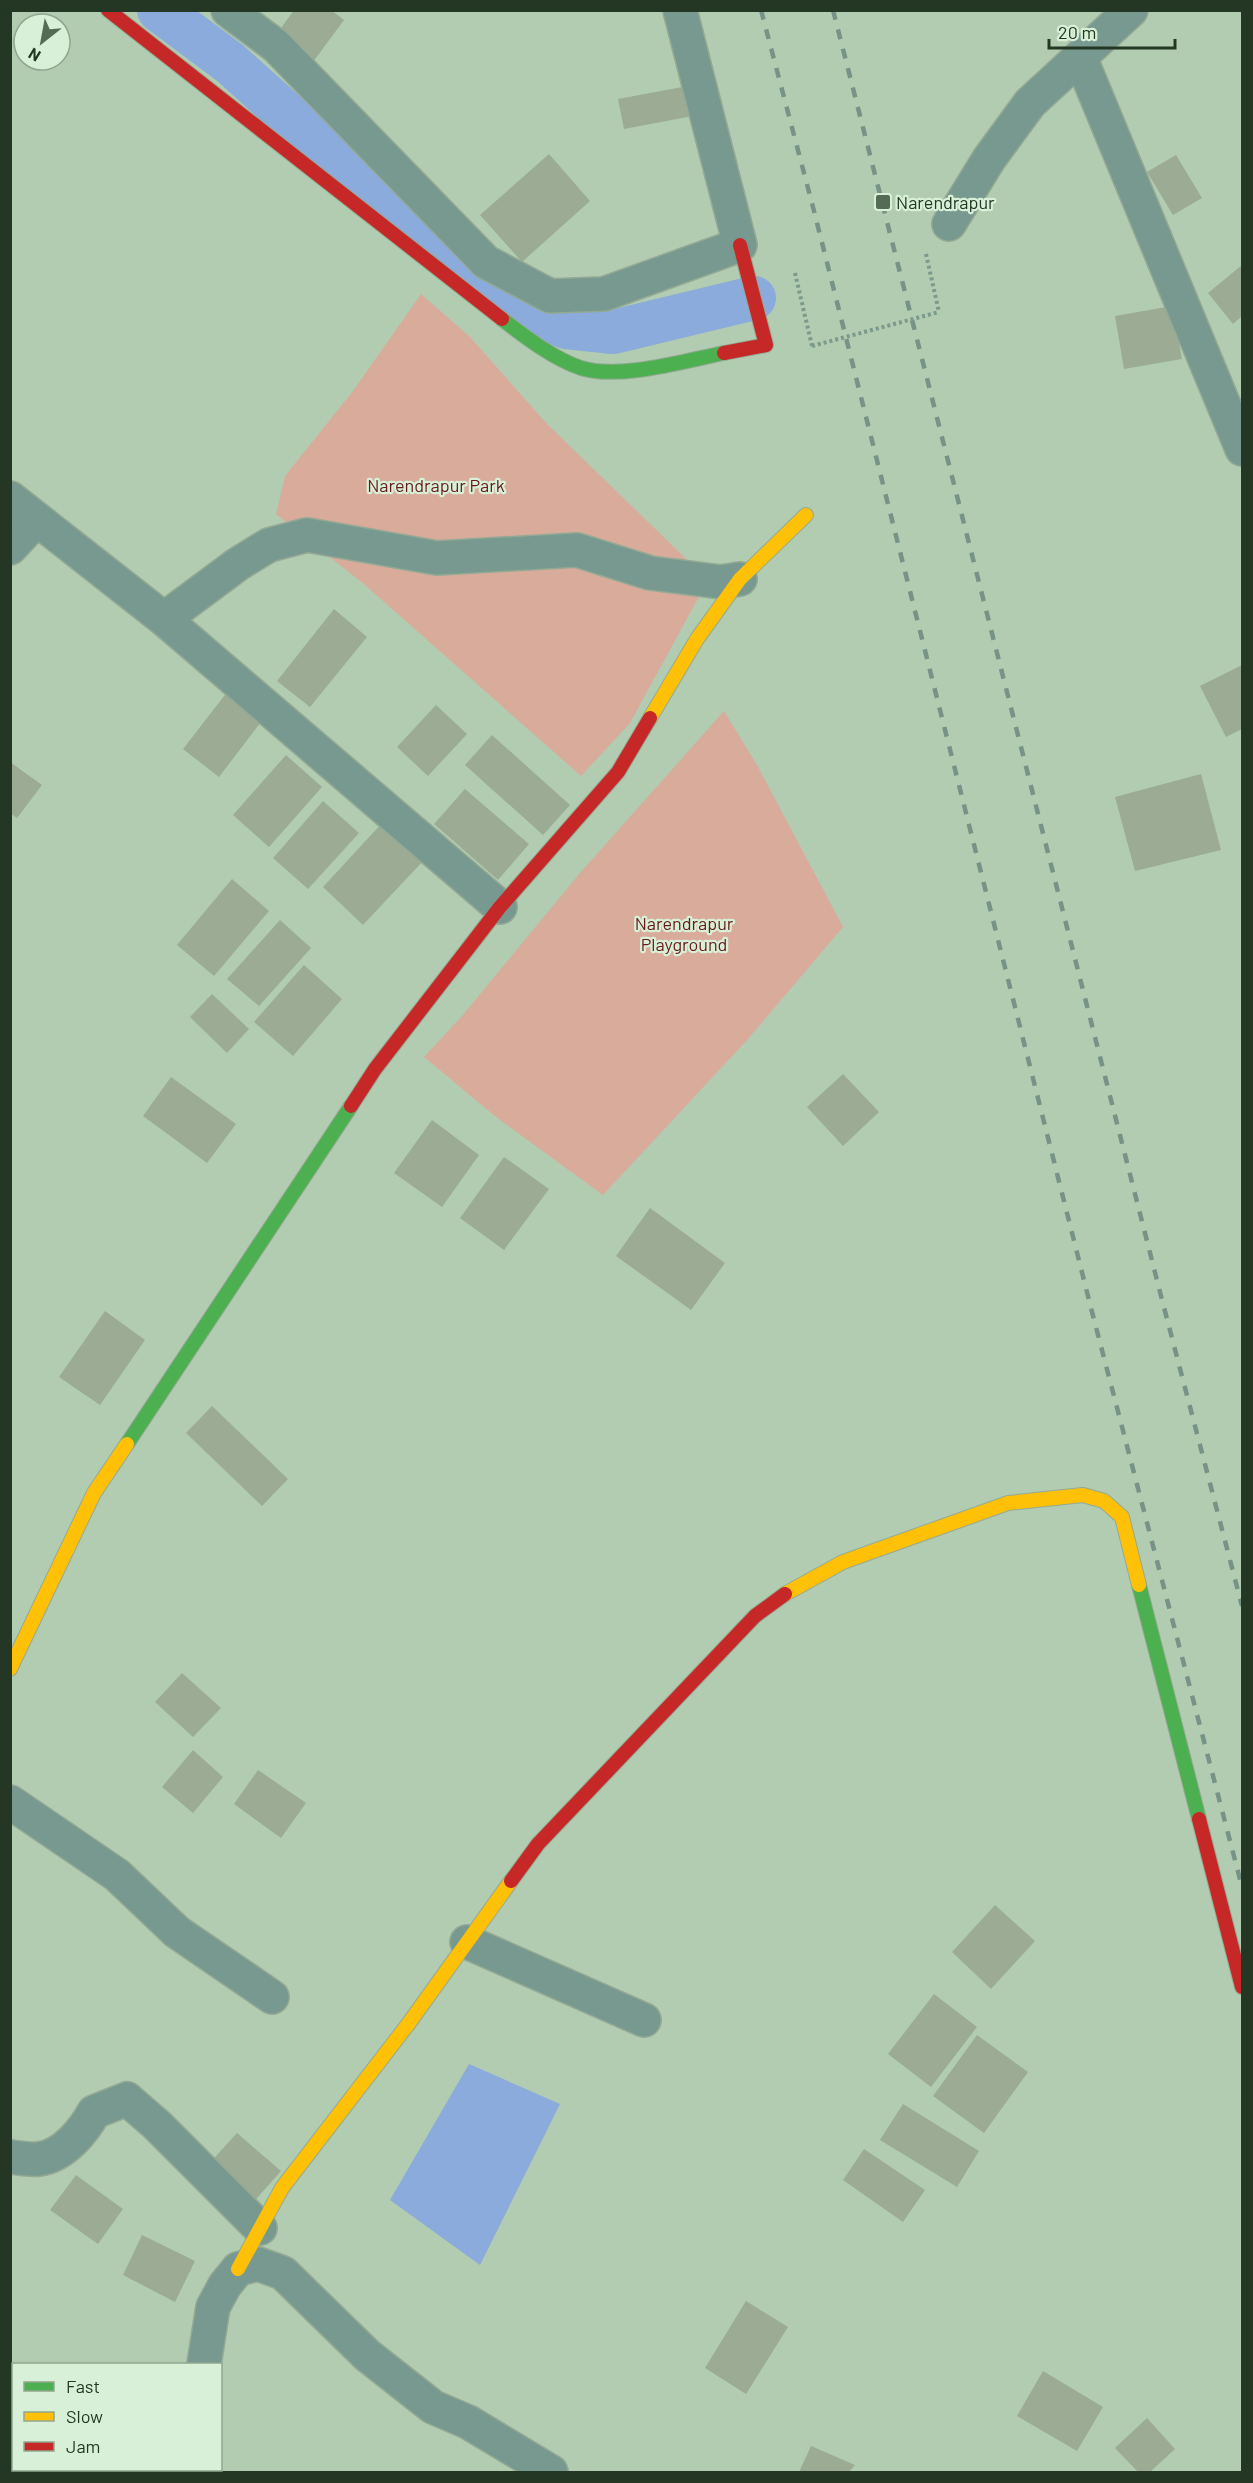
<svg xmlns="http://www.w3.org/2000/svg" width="1253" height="2483" font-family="Barlow,sans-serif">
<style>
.green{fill:#d8ab9b}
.water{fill:#8aabdb}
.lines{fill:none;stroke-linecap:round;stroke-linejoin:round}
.canal{stroke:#8aabdb;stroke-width:44}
.building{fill:#9bab94}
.street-casing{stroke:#94a994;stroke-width:36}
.fast-casing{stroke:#94a994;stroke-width:16}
.slow-casing{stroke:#94a994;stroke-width:16}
.jam-casing{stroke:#94a994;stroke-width:16}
.path{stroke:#7b998c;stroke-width:4;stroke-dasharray:3 3;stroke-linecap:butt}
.street{stroke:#77998f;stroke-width:33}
.fast{stroke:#4caf50;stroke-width:14}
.slow{stroke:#ffc107;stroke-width:14}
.jam{stroke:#c62828;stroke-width:14}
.rail{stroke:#779286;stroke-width:4.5;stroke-dasharray:10 10;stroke-linecap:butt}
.path-bridge{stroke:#7b998c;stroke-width:4;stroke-dasharray:3 3;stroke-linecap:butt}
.poi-dot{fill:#556b55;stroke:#d8f0d7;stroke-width:2}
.labels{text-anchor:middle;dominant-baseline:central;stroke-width:4.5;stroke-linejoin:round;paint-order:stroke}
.poi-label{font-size:18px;fill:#243724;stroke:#d8f0d7;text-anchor:start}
.park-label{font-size:18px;fill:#681a1a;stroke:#d8f0d7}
</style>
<rect width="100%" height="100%" fill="#b1ccb1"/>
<!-- green -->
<path class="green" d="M421 294 470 337 547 424 708 580 630 723 581 776 365 585 276 514 285 476 353 391Z
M724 711 757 765 843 927 747 1040 603 1195 496 1117 424 1057 462 1016 580 873Z"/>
<!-- water -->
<path class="water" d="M469 2064 560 2104 480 2265 390 2200Z"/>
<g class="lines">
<!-- canal -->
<path class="canal" d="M159 10 230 63 396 212 479 280 522 310 566 327 613 332 754 298"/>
</g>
<!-- building -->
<path class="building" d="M294 10H331L344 20 310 66 274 38Z
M693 85 698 115 624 129 618 99Z
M549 154 590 201 522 262 480 215Z
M1176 155 1202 198 1173 215 1147 172Z
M1242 265V316L1233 324 1208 293Z
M1172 306 1182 359 1124 369 1115 316Z
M334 609 367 637 310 707 277 681Z
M1242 665V729L1226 737 1200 686Z
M228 691 264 718 219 777 183 749Z
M436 705 467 734 428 776 397 747Z
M492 735 570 805 543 835 465 765Z
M286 755 322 787 269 847 233 815Z
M10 762 42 785 17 818 10 813Z
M1201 774 1221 850 1135 871 1115 797Z
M465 789 529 844 498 880 434 824Z
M323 801 359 833 308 889 273 858Z
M383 822 424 860 363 925 323 887Z
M232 879 269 911 214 976 177 945Z
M280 920 311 948 259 1006 227 979Z
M304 965 342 999 293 1056 254 1022Z
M212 994 249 1029 227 1053 190 1017Z
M843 1074 879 1112 843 1146 807 1107Z
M171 1077 236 1124 207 1163 143 1116Z
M432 1120 479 1155 442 1207 394 1173Z
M504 1157 549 1189 504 1250 460 1218Z
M650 1208 725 1263 691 1310 616 1256Z
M105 1311 145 1340 100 1405 59 1377Z
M212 1406 288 1479 262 1506 186 1433Z
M182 1673 221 1708 193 1737 155 1702Z
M193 1750 223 1777 193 1813 162 1787Z
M258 1770 306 1803 281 1838 234 1804Z
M995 1905 1035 1941 991 1989 952 1952Z
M934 1994 977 2027 931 2087 888 2054Z
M977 2035 1028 2072 984 2133 933 2096Z
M903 2104 979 2151 957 2187 880 2140Z
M237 2133 281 2171 250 2206 206 2167Z
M864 2149 925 2190 903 2222 843 2180Z
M76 2175 123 2209 98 2244 50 2210Z
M142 2235 195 2261 175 2302 123 2275Z
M746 2301 788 2327 746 2394 705 2368Z
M1043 2371 1103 2407 1077 2451 1017 2416Z
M1147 2418 1175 2449 1150 2472H1138L1115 2448Z
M811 2446 855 2465 849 2472H799Z"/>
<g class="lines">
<!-- street casing -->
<g class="street-casing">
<path id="street" d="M228 10 276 46 486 262 550 296 604 294 740 245 680 10
M1080 57 1242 449
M949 224 989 159 1030 103 1131 10
M10 498 164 619 500 907
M10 548 36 520
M164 619 238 564 269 545 307 535 437 558 577 550 650 573 721 582 740 579
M10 1802 117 1875 177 1932 272 1997
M467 1942 644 2020
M10 2157C19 2158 30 2160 39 2159 63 2156 83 2132 94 2112L127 2099 157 2125 260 2228
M204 2364 213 2307 225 2285 238 2269 258 2264 283 2273 367 2355 433 2407 468 2422 551 2472
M183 2472 184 2470"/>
</g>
<!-- fast casing -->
<g class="fast-casing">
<path id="fast" d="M502 319C525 337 554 359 581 368 620 380 684 361 724 353
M127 1444 351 1106
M1139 1585 1199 1819"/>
</g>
<!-- slow casing -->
<g class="slow-casing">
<path id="slow" d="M650 718 697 639 740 579 806 515
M785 1594 843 1562 1008 1503 1083 1495 1104 1501 1122 1517 1139 1585
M10 1669 94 1493 127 1444
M238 2269 282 2188 409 2023 511 1881"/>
</g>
<!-- jam casing -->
<g class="jam-casing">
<path id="jam" d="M108 10 502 319
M724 353 766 345 740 245
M351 1106 375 1069 500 907 618 772 650 718
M1199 1819 1242 1987
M511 1881 538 1844 755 1616 785 1594"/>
</g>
<!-- path -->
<path class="path" d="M926 254 939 312
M795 273 812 346"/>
<!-- street -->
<use href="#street" class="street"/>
<!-- fast -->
<use href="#fast" class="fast"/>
<!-- slow -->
<use href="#slow" class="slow"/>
<!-- jam -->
<use href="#jam" class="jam"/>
<!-- rail -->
<path class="rail" d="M761 10 814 211 1091 1308 1242 1887
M833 10 1160 1292 1242 1606"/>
<!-- path-bridge -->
<path class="path-bridge" d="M812 346 939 312"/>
</g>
<!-- markers -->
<rect class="poi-dot" x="875" y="194" width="16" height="16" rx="3"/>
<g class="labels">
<!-- poi labels -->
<g class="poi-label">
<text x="896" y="202">Narendrapur</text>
</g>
<!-- park labels -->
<g class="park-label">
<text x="436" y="485">Narendrapur Park</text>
<text x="684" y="923">Narendrapur<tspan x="684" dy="21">Playground</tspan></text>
</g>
</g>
<!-- border -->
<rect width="1253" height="2483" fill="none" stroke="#243724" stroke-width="24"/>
<!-- legend -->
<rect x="12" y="2363" width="210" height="108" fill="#d8f0d7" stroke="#90a68f" stroke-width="1.5"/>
<rect x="24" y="2382" width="30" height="9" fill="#4caf50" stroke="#90a68f" stroke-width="1.5"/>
<text x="66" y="2393" font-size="18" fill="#243724">Fast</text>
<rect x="24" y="2412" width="30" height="9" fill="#ffc107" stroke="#90a68f" stroke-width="1.5"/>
<text x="66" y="2423" font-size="18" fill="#243724">Slow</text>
<rect x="24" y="2442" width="30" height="9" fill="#c62828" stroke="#90a68f" stroke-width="1.5"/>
<text x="66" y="2453" font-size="18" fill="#243724">Jam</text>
<!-- north arrow -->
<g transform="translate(42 42) rotate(211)"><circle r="28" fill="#d8f0d7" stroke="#90a68f" stroke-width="1.5"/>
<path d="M0-4.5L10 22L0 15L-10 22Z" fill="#556b55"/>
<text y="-9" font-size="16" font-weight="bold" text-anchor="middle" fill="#243724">N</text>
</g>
<!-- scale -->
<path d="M1049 39v9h126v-9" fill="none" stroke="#243724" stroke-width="3"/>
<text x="1058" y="39" font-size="18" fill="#243724" stroke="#d8f0d7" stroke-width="4.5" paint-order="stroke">20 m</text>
</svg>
